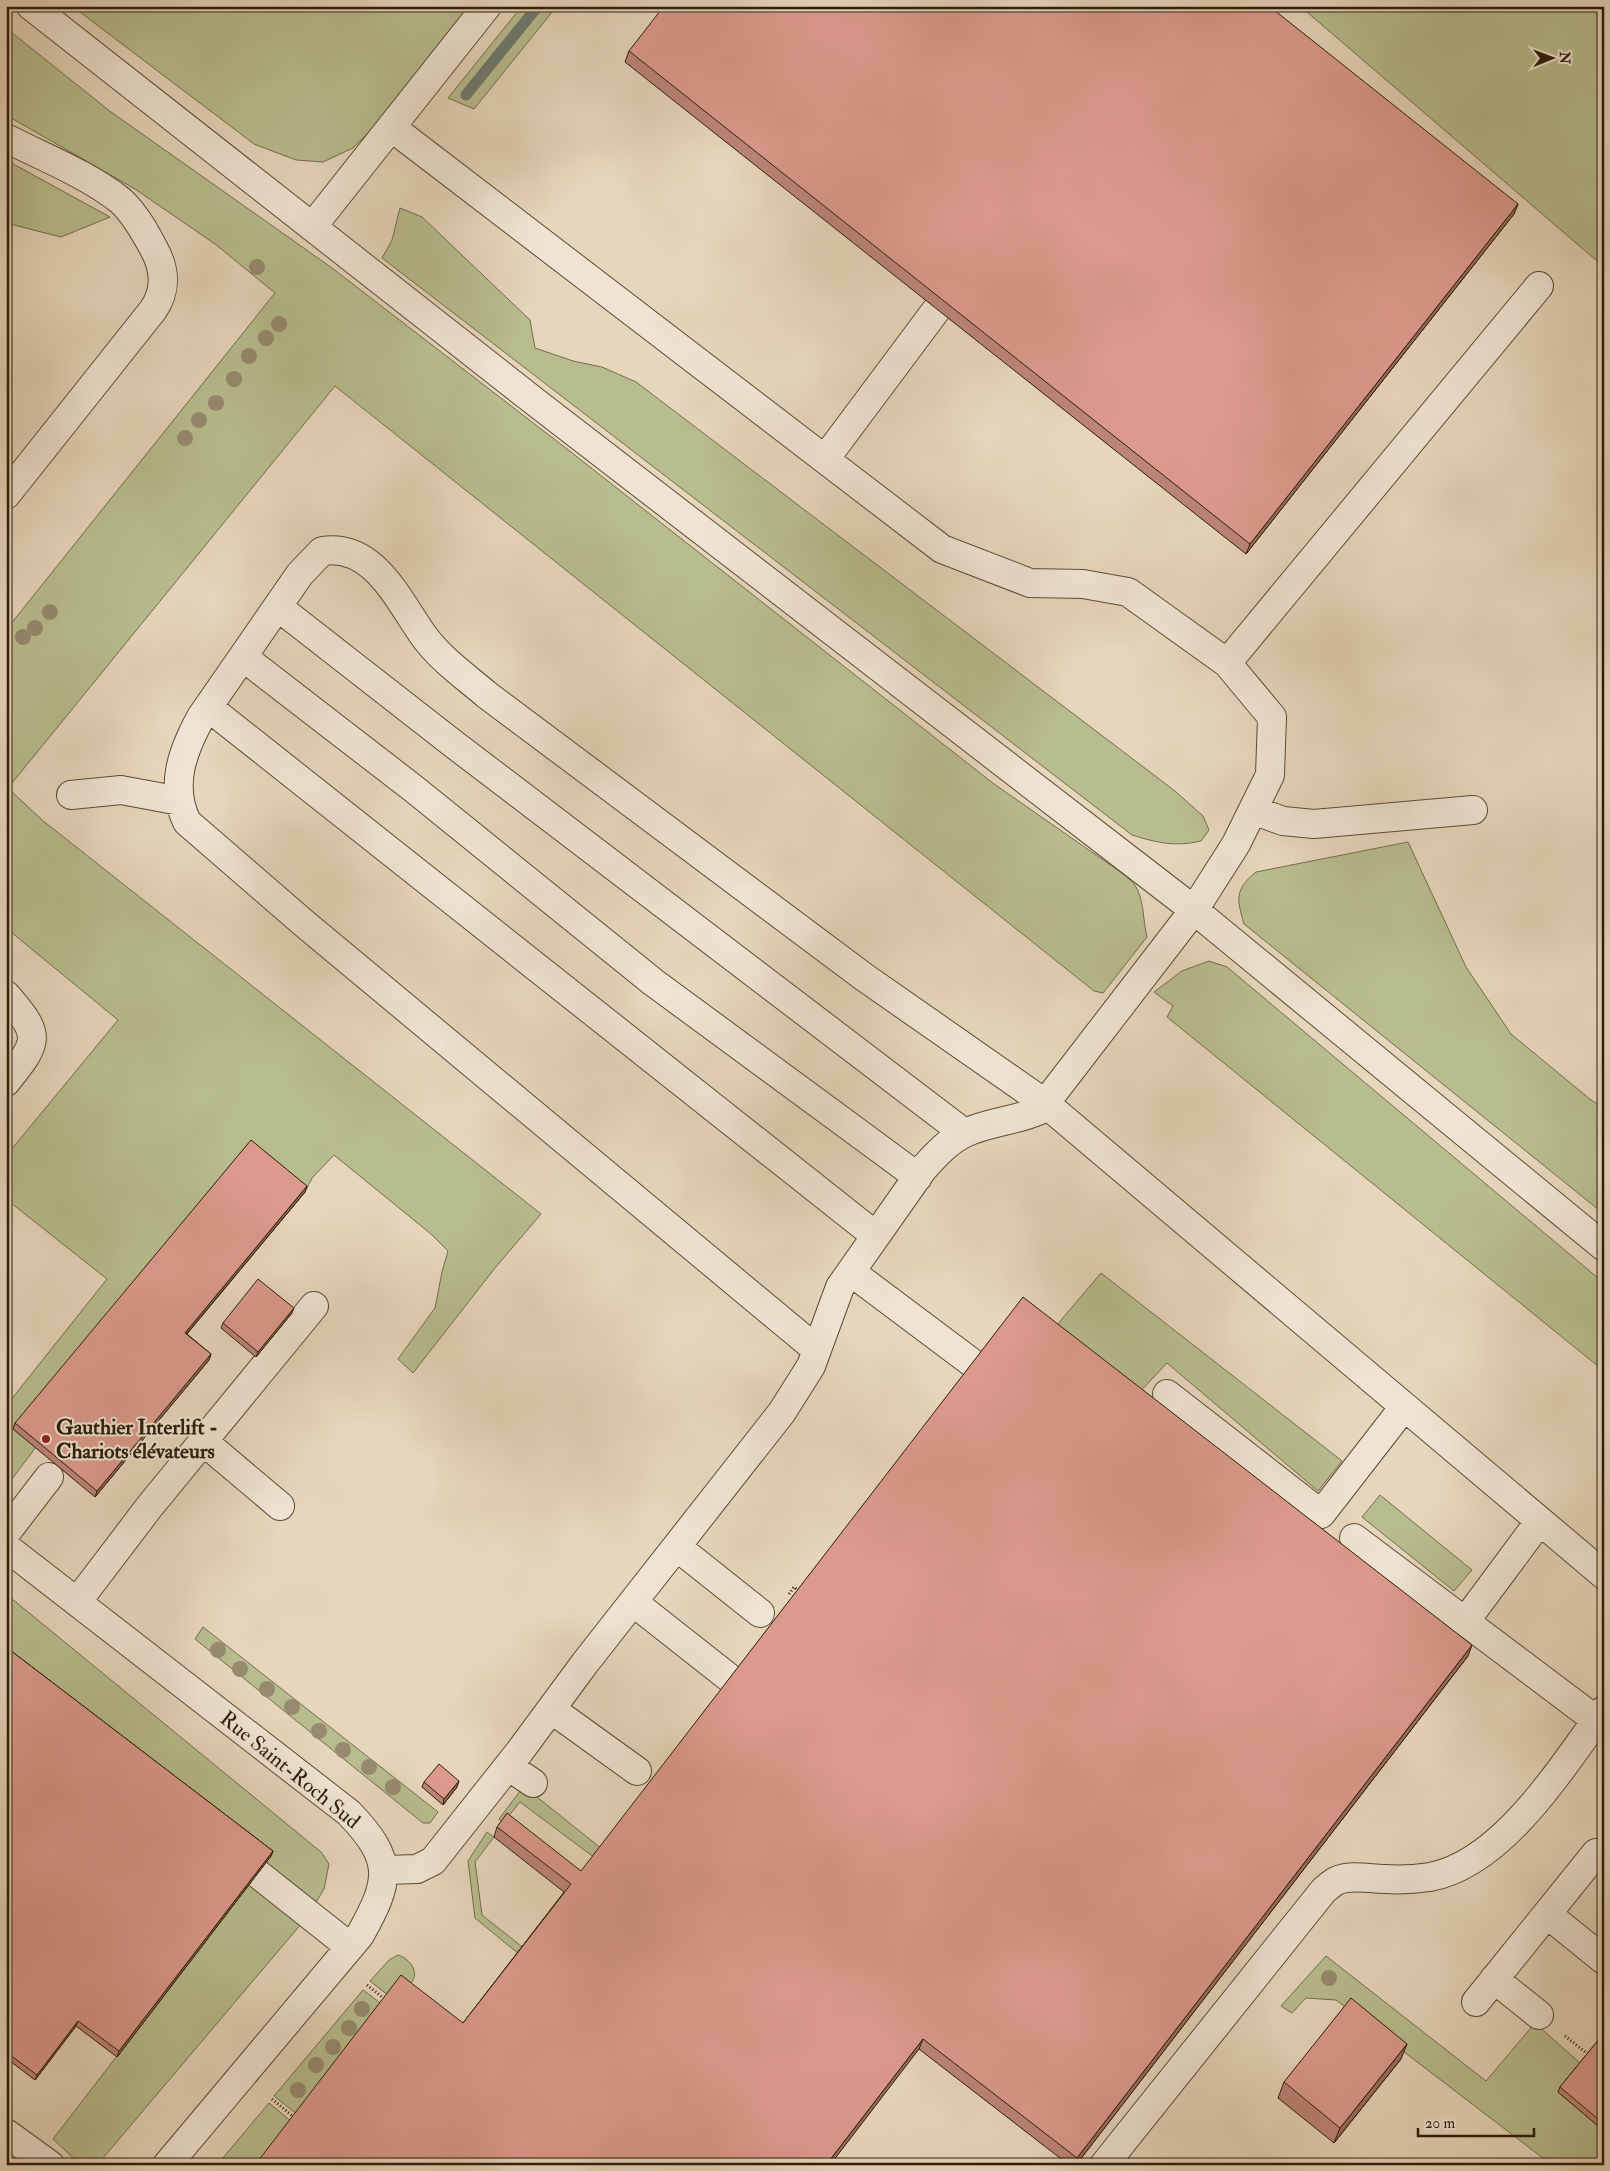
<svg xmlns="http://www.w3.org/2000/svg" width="1610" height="2171" font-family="'IM FELL Double Pica',serif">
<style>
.green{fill:#b8bd8f;stroke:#726d4c}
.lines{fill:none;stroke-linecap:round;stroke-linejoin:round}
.stream{stroke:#6d7a71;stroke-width:11}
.minor-casing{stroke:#5b4b35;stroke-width:30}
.path{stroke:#2c1d08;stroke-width:3;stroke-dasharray:1 2.5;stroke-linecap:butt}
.minor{stroke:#efe4d3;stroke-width:28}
.tree{fill:#978b6f}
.wall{fill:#bd8479;stroke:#2c1d08}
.shaded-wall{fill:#9a6c63;stroke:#2c1d08}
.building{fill:#dc9a8d;stroke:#2c1d08}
.poi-dot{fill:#8f2418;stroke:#efe4d3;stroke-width:2}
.labels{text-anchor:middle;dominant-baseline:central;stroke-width:4;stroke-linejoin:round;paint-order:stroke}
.poi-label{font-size:21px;font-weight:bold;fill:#2c1d08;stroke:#efe4d3;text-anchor:start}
.street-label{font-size:21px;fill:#2c1d08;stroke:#efe4d3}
</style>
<rect width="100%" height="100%" fill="#e7d6bc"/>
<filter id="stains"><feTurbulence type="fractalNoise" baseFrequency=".004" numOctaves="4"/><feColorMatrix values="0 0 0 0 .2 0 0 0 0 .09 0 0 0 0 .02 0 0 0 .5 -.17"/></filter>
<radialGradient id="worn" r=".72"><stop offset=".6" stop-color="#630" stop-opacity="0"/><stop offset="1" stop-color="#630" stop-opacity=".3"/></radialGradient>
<!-- green -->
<path class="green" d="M72 6H472L384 117 353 148 323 162 296 160 254 144Z
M522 6H557L474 109 448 98Z
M1300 6H1604V267Z
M6 28 111 112 332 268 567 449 994 784 1119 871C1125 876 1133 881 1136 887 1144 900 1143 922 1147 937L1103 993 1094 991 335 386 8 788 42 820 541 1214 495 1268 413 1373 398 1359 435 1308 442 1272 448 1251 431 1234 334 1155 312 1178 305 1192 14 1428 36 1447 6 1487V1406L107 1279 6 1199V1156L118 1020 6 928V630L275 293 215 244 135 189 6 115Z
M6 160 110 217 61 237 6 223Z
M400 208 422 217 530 320 535 348 573 361 602 367 636 382 1175 791 1203 816 1209 830 1201 841C1175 847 1158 843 1132 835L382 258 392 240Z
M1408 842 1466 967 1511 1034 1591 1100 1604 1108V1214L1244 924C1237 899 1234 890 1256 872Z
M1209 961 1227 967 1604 1283V1371L1167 1017 1173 1006 1154 992 1182 971Z
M1101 1273 1342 1461 1318 1491 1167 1363 1135 1397 1051 1332Z
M1380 1495 1472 1570 1454 1591 1362 1517Z
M6 1594 321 1852 329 1864 324 1889 307 1917 98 2164 81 2165 53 2139 271 1856 6 1653Z
M203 1627 438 1812 430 1823H423L195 1639Z
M527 1789 602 1849 595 1858 520 1802 503 1823 499 1819 520 1791Z
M487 1832 494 1837 475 1862 482 1915 525 1949 520 1955 475 1918 468 1861Z
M398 1955C411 1959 422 1975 408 1986 402 1990 395 1993 389 1996L370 1981 389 1960Z
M1326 1956 1486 2081 1535 2023 1581 2064 1558 2092 1604 2131V2165H1552L1336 2000 1306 1998 1292 2013 1281 2006Z
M363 1990 383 2005 298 2115 274 2096Z
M269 2103 292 2122 259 2165H217Z"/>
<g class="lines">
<!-- stream -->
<path class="stream" d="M466 95 538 6"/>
<!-- minor casing -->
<g class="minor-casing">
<path id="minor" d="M31 6 534 401 1194 910 1604 1247
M391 127 942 549 1030 583 1083 584 1128 592 1227 663 1539 286
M6 138C43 157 89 175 121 201 135 214 145 232 154 249 165 269 167 290 153 310L6 495
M312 227 487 6
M825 459 937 309
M278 607 451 742 964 1133
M243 657 414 789 653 982 918 1177
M208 707 876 1236
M71 795 121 790 180 801
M1253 810 1283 821 1314 824 1473 810
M6 995C42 1036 39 1041 6 1082
M851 1272 975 1365
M817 1350 306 925 187 822C169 785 183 750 201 717L300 574 322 551C376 543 399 603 426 639 443 661 466 677 487 695L864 977 1046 1104 1604 1575
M1167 1394 1321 1514 1404 1407
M203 1441 280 1506
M6 1533 49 1477
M1354 1538 1596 1720
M6 1547 349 1813C394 1860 391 1880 360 1935L167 2165
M677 1547 760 1613
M77 1602 150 1506 314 1306
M633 1602 732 1680
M1464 1623 1539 1522
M551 1709 637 1771
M508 1766 533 1783
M385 1870 417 1869 433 1861 520 1751 585 1663 782 1412 811 1366 840 1287 923 1169C935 1156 948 1141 965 1133 988 1122 1016 1121 1040 1110L1194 910 1236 844 1270 775 1272 717 1227 663
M258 1874 350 1947
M1547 1914 1604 1960
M1494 1979 1539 2015
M1476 2002 1596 1853 1604 1858
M6 2133 50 2165
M1104 2165 1324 1890C1328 1887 1332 1883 1336 1881 1350 1874 1370 1879 1385 1879 1400 1880 1416 1879 1430 1877 1504 1863 1562 1766 1604 1710"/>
</g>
<!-- path -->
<path class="path" d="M789 1594 794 1587 800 1592
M367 1985 386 2000
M1565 2036 1589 2055
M272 2099 295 2118"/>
<!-- minor -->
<use href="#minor" class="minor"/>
</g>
<!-- trees -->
<g class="tree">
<circle cx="257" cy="267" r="8"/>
<circle cx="279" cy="324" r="8"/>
<circle cx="266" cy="338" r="8"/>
<circle cx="249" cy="356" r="8"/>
<circle cx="234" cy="379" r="8"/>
<circle cx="216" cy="403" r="8"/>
<circle cx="199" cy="420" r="8"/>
<circle cx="185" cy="438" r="8"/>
<circle cx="50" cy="612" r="8"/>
<circle cx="35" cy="628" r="8"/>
<circle cx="23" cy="637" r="8"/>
<circle cx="218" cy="1650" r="8"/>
<circle cx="240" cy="1669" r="8"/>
<circle cx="267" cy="1689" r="8"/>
<circle cx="292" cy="1707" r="8"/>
<circle cx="319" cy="1731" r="8"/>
<circle cx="343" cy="1750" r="8"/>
<circle cx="369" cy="1767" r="8"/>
<circle cx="393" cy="1787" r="8"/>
<circle cx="1329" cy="1978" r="8"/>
<circle cx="362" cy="2009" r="8"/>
<circle cx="349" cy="2028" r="8"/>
<circle cx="333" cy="2047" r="8"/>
<circle cx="316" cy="2065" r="8"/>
<circle cx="298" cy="2090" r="8"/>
</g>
<!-- wall -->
<path class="wall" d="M629 51 1518 204 1514 214 1246 554 625 62Z
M305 1192 187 1334 211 1354 209 1360 95 1497 13 1429 15 1423Z
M292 1313 256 1357 221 1328 223 1323Z
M6 1647 273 1851 271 1856 117 2057 76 2026 35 2080 6 2058Z
M1468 1656 1076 2165H1069L919 2049 255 2165 463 2023 564 1892 494 1837 497 1827 581 1871Z
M424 1782 457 1787 443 1805 422 1787Z
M1604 2033V2131L1558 2092 1560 2087Z
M1401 2059 1334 2143 1278 2098 1284 2082Z"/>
<!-- shaded-wall -->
<path class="shaded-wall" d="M1518 204 1514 214 1246 554 1250 544Z
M307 1186 305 1192 183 1338 185 1333Z
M294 1308 292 1313 256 1357 258 1352Z
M211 1354 209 1360 95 1497 97 1491Z
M1472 1645 1468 1656 1076 2165H1074L1077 2158Z
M459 1781 457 1787 443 1805 444 1799Z
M273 1851 271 1856 117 2057 119 2051Z
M78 2021 76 2026 35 2080 37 2075Z
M923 2039 919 2049 830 2165H826Z
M1407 2044 1401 2059 1334 2143 1340 2128Z"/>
<!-- building -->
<path class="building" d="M664 6H1269L1518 204 1250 544 629 51Z
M251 1140 307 1186 185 1333 211 1354 97 1491 15 1423Z
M258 1279 294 1308 258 1352 223 1323Z
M1023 1297 1472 1645 1077 2158 923 2039 826 2165H255L401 1975 463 2023 571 1884 497 1827 507 1813 581 1871Z
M6 1647 273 1851 119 2051 78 2021 37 2075 6 2052Z
M439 1764 459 1781 444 1799 424 1782Z
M1351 1998 1407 2044 1340 2128 1284 2082Z
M1604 2033V2124L1560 2087Z"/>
<!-- markers -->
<circle class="poi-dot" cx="46" cy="1439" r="5"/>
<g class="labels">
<!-- poi labels -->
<g class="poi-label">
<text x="56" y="1427">Gauthier Interlift -<tspan x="56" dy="24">Chariots élévateurs</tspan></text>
</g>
<!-- street labels -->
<g class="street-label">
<text transform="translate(290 1770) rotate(39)">Rue Saint-Roch Sud</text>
</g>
</g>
<!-- margin -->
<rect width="1610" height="2171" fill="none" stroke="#e7d6bc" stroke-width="25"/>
<rect x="8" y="8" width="1595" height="2156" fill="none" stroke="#2c1d08" stroke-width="2.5"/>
<rect x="12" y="12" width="1585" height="2146" fill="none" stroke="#2c1d08"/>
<!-- north arrow -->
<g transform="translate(1552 58) rotate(89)" stroke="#efe4d3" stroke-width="4" paint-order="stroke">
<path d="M0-4L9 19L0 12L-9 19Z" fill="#2c1d08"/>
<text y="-8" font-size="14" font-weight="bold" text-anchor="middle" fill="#2c1d08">N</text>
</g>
<!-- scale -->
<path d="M1418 2128v8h116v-8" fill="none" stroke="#2c1d08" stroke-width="2.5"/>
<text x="1425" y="2128" font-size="15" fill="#2c1d08" stroke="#efe4d3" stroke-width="4" paint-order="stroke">20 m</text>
<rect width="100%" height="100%" filter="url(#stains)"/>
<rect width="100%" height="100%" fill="url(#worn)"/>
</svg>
